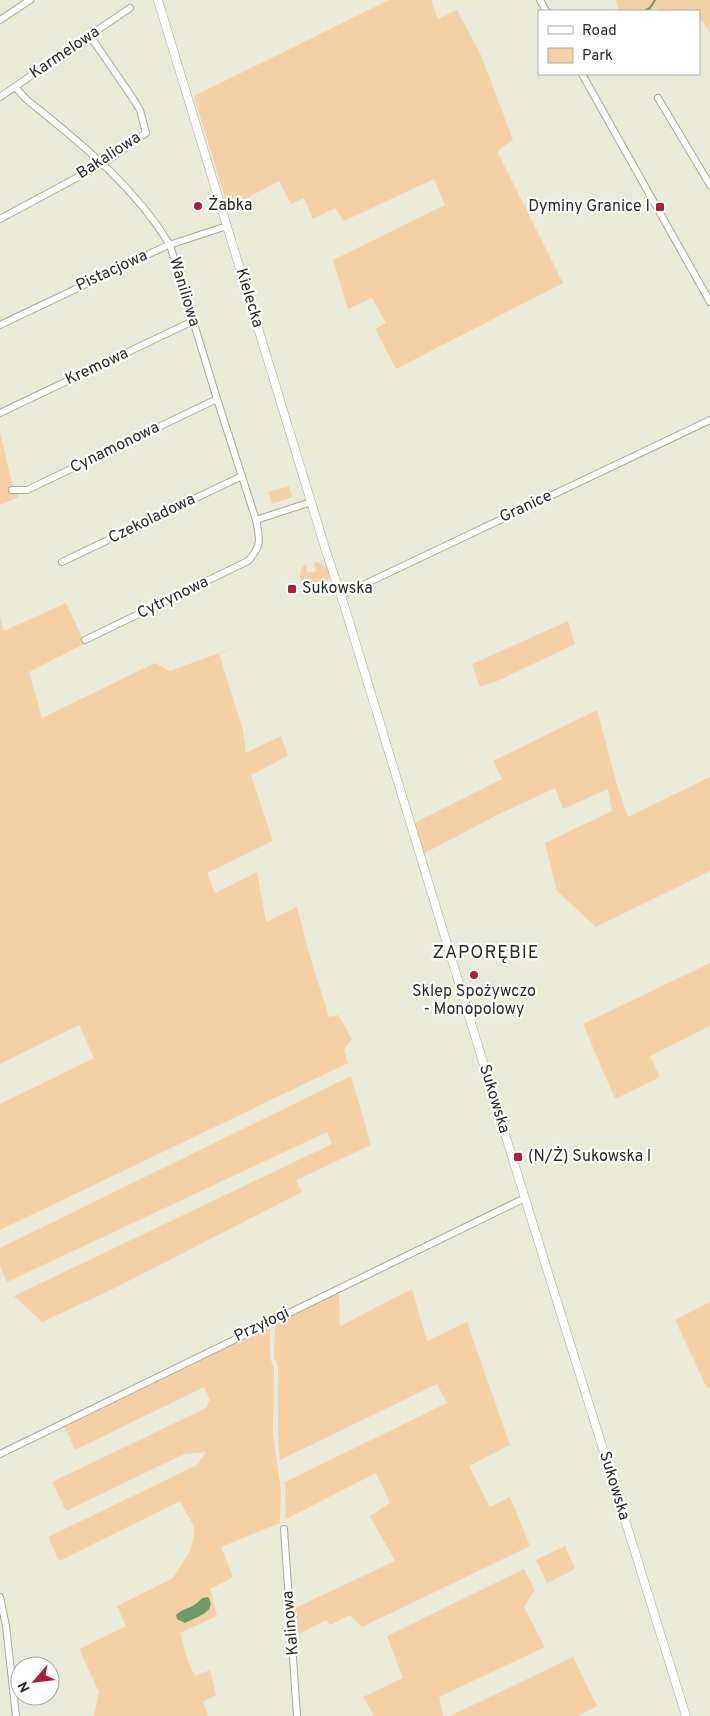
<svg xmlns="http://www.w3.org/2000/svg" width="710" height="1716" font-family="Overpass,sans-serif">
<style>
.green{fill:#f5d0a5}
.water{fill:#6b9968}
.lines{fill:none;stroke-linecap:round;stroke-linejoin:round}
.stream{stroke:#6b9968;stroke-width:2}
.minor-casing{stroke:#a8a898;stroke-width:8}
.tertiary-casing{stroke:#a8a898;stroke-width:9}
.minor{stroke:#fff;stroke-width:6}
.tertiary{stroke:#fff;stroke-width:8}
.poi-dot{fill:#b01c3c;stroke:#fff;stroke-width:2}
.labels{text-anchor:middle;dominant-baseline:central;stroke-width:4.5;stroke-linejoin:round;paint-order:stroke}
.street-label{font-size:16px;fill:#2a2a24;stroke:#fff}
.poi-label{font-size:16px;fill:#2a2a24;stroke:#fff;text-anchor:start}
.neighbourhood-label{font-size:18px;letter-spacing:1px;fill:#2a2a24;stroke:#fff}
</style>
<rect width="100%" height="100%" fill="#eaead9"/>
<!-- green -->
<path class="green" d="M389 0H431L438 19 457 10 480 53 513 140 497 151 563 283 396 369 375 329 386 323 372 298 348 309 333 260 445 205 434 179 344 221 335 208 313 219 304 198 291 204 279 181 228 208 194 96Z
M616 0H710V32L699 17V11H695L693 9 689 11H659L656 7 653 11H619Z
M0 432 12 483 19 497 0 505Z
M289 486 292 497 272 504 268 492Z
M314 561 324 565C342 585 306 604 300 577L301 569 306 564 307 573 316 571Z
M66 603 82 637 84 644 29 672 42 718 155 663 170 671 241 645 219 654 243 730 246 753 281 736 288 756 251 775 273 841 207 873 215 893 257 872 266 922 297 907 309 953 329 1017 338 1015 352 1039 344 1050 348 1063 0 1230V1104L94 1058 79 1025 0 1064V617L4 631Z
M568 621 575 644 502 679 480 687 472 664Z
M597 710 617 785 628 817 710 777V871L596 927 557 891 545 843 612 811 608 789 563 809 555 788 497 815 423 854 414 823 502 779 493 761Z
M710 963V1026L650 1056 660 1077 615 1099 583 1024Z
M351 1076 371 1145 296 1180 302 1192 111 1290 42 1322 14 1296 332 1144 327 1132 7 1282 0 1266V1248Z
M412 1289 427 1341 467 1322 510 1445 469 1466 490 1507 510 1497 530 1546 362 1627 350 1615 330 1625 326 1620 295 1636 293 1609 395 1561 370 1516 390 1503 376 1473 286 1519 285 1482 447 1403 437 1384 280 1460 278 1446V1367L274 1357 275 1323 339 1292 340 1326Z
M710 1302V1387L707 1388 675 1320Z
M270 1324V1358L274 1368 273 1434 281 1491 280 1523 221 1547 233 1577 210 1589 217 1616 180 1633 187 1659 195 1676 210 1670 216 1695 203 1702 208 1716H94L99 1692 79 1649 126 1626 117 1606 173 1578 189 1553 194 1538V1527L180 1501 59 1561 48 1537 197 1465 206 1452 184 1454 66 1511 52 1482 206 1408 210 1400 204 1387 75 1450 64 1426Z
M565 1546 575 1569 547 1583 536 1560Z
M524 1569 535 1590 524 1607 545 1647 439 1697 443 1716H374L363 1697 403 1678 387 1636Z
M573 1657 597 1706 577 1716H450Z"/>
<!-- water -->
<path class="water" d="M208 1597C218 1611 197 1617 187 1622L185 1623 177 1619 176 1615C182 1609 188 1609 194 1605 201 1601 199 1598 208 1597Z"/>
<g class="lines">
<!-- stream -->
<path class="stream" d="M644 11 650 8 655 0"/>
<!-- minor casing -->
<g class="minor-casing">
<path id="minor" d="M540 0 546 11
M0 20 30 0
M582 74 710 302
M15 87 26 99C80 143 133 184 170 245L217 399 256 520C260 539 262 546 248 561L85 640
M0 97 130 8
M658 98 710 185
M0 219 104 163 146 133 140 110 132 97 90 36
M0 325 166 246 227 226
M0 413 193 321
M12 490H27L217 399
M256 520 311 502
M62 562 242 476
M342 595 710 420
M0 1454 525 1198
M284 1529 297 1716
M0 1597 6 1626 16 1716"/>
</g>
<!-- tertiary casing -->
<g class="tertiary-casing">
<path id="tertiary" d="M158 0 326 551 345 608 500 1118 686 1716"/>
</g>
<!-- minor -->
<use href="#minor" class="minor"/>
<!-- tertiary -->
<use href="#tertiary" class="tertiary"/>
</g>
<!-- markers -->
<g class="poi-dot">
<circle cx="198" cy="206" r="5"/>
<rect x="655" y="202" width="10" height="10" rx="2.5"/>
<rect x="287" y="584" width="10" height="10" rx="2.5"/>
<circle cx="474" cy="975" r="5"/>
<rect x="513" y="1152" width="10" height="10" rx="2.5"/>
</g>
<g class="labels">
<!-- street labels -->
<g class="street-label">
<text transform="translate(65 53) rotate(-34)">Karmelowa</text>
<text transform="translate(109 156) rotate(-33)">Bakaliowa</text>
<text transform="translate(112 271) rotate(-25)">Pistacjowa</text>
<text transform="translate(184 292) rotate(73)">Waniliowa</text>
<text transform="translate(249 298) rotate(73)">Kielecka</text>
<text transform="translate(97 367) rotate(-25)">Kremowa</text>
<text transform="translate(115 448) rotate(-26)">Cynamonowa</text>
<text transform="translate(526 507) rotate(-25)">Granice</text>
<text transform="translate(152 519) rotate(-26)">Czekoladowa</text>
<text transform="translate(173 598) rotate(-26)">Cytrynowa</text>
<text transform="translate(494 1099) rotate(73)">Sukowska</text>
<text transform="translate(262 1325) rotate(-26)">Przyłogi</text>
<text transform="translate(614 1486) rotate(73)">Sukowska</text>
<text transform="translate(291 1623) rotate(-95)">Kalinowa</text>
</g>
<!-- poi labels -->
<g class="poi-label">
<text x="208" y="206">Żabka</text>
<text x="650" y="207" text-anchor="end">Dyminy Granice I</text>
<text x="302" y="589">Sukowska</text>
<text x="474" y="992" text-anchor="middle">Sklep Spożywczo<tspan x="474" dy="18">- Monopolowy</tspan></text>
<text x="528" y="1157">(N/Ż) Sukowska I</text>
</g>
<!-- neighbourhood labels -->
<g class="neighbourhood-label">
<text x="486" y="953">ZAPORĘBIE</text>
</g>
</g>
<!-- legend -->
<rect x="538" y="10" width="162" height="65" fill="#ffffff" stroke="#aaaaa7"/>
<rect x="548" y="26" width="25" height="8" fill="#ffffff" stroke="#aaaaa7"/>
<text x="582" y="35" font-size="15" fill="#2a2a24">Road</text>
<rect x="548" y="48" width="25" height="15" fill="#f5d0a5" stroke="#aaaaa7"/>
<text x="582" y="60" font-size="15" fill="#2a2a24">Park</text>
<!-- north arrow -->
<g transform="translate(35 1681) rotate(242)"><circle r="24" fill="#ffffff" stroke="#aaaaa7"/>
<path d="M0-4L9 19L0 12L-9 19Z" fill="#b01c3c"/>
<text y="-8" font-size="14" font-weight="bold" text-anchor="middle" fill="#2a2a24">N</text>
</g>
</svg>
